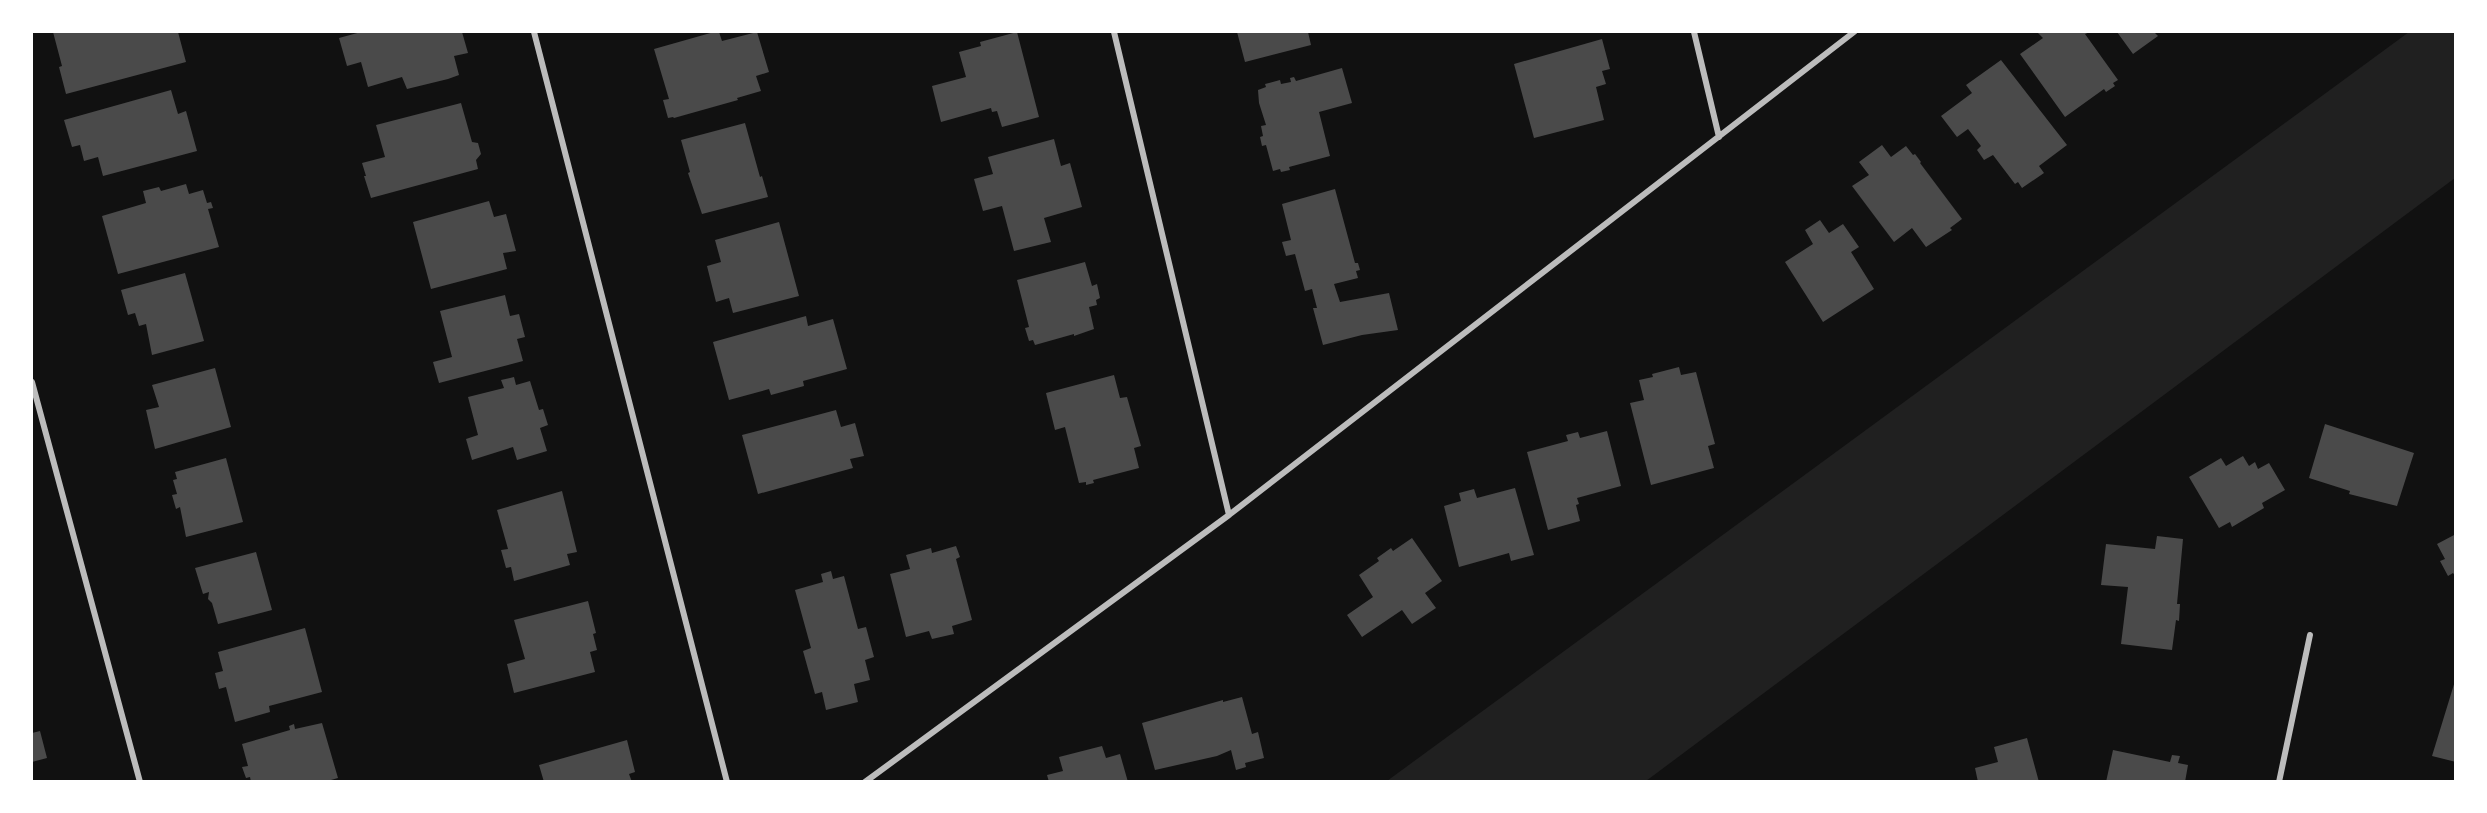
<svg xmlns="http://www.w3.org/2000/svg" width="2487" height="813" font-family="'Exo 2',sans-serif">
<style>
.green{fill:#202020}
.building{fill:#4a4a4a}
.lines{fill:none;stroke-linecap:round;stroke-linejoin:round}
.minor{stroke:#bcbcbc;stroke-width:6}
</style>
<rect width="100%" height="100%" fill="#111"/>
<!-- green -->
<path class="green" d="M2409 32H2455V178L1646 781H1387Z"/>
<!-- building -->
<path class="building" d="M53 32H178L186 62 66 94 59 67 62 66Z
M361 32H462L468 53 454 56 459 75 448 79 407 89 402 77 368 87 361 62 347 66 339 38Z
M714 32H719L722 41 757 32 769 72 756 76 761 91 737 98 738 100 674 118 673 117 668 118 663 100 669 99 654 49Z
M1017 32 1039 117 1002 127 997 111 992 112 991 108 941 122 932 86 966 77 959 52 981 46 980 42Z
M1237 32H1308L1311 45 1245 62Z
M2037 32H2090L2085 34 2118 80 2113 83 2115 86 2106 92 2104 89 2065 117 2020 54 2043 38Z
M2117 32H2154L2158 36 2133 54Z
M1602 39 1610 69 1602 71 1606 84 1596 87 1604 120 1534 138 1514 64Z
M2001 60 2067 145 2039 166 2044 173 2022 188 2018 182 2015 184 1993 155 1984 160 1977 150 1981 146 1968 129 1957 137 1941 116 1972 93 1966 85Z
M1342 68 1352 103 1319 112 1330 156 1289 167 1290 170 1281 172 1280 169 1273 171 1266 145 1262 146 1260 137 1263 136 1261 126 1266 125 1259 103 1258 90 1266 87 1265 84 1280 80 1281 84 1291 82 1290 78 1294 77 1296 81Z
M171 90 178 114 186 111 197 151 103 176 98 157 84 161 80 145 72 147 64 120Z
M461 103 472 142 478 143 481 154 476 160 478 169 371 198 364 176H366L362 163 385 157 376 125Z
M745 123 760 177 762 176 768 197 702 214 688 173 690 172 681 140Z
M1054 139 1061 166 1070 163 1082 207 1044 218 1051 242 1014 251 1002 206 983 211 974 179 993 174 988 157Z
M1882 145 1891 157 1906 146 1913 155 1915 154 1921 162 1920 163 1962 219 1950 228 1952 230 1926 247 1912 228 1894 242 1852 186 1869 175 1859 162Z
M186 184 189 194 203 190 207 203 211 202 213 208 208 209 219 247 118 274 102 216 146 203 143 191 159 187 161 191Z
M1335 189 1355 263H1358L1360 270 1356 271 1358 278 1334 284 1340 302 1389 293 1398 330 1362 335 1323 345 1313 308H1317L1312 289 1305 291 1295 254 1286 256 1282 242 1291 240 1282 204Z
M489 201 494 217 506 214 516 251 503 253 507 269 431 289 413 222Z
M1820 220 1829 233 1843 224 1859 247 1851 252 1874 289 1823 322 1785 262 1813 244 1805 230Z
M779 222 799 296 733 313 729 298 716 302 707 266 721 262 715 240Z
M1085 262 1092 286 1097 284 1100 298 1096 300 1097 305 1089 307 1094 329 1074 336V334L1035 345 1033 340 1029 341 1025 328 1029 327 1017 280Z
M185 273 204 341 152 355 146 324 139 326 135 313 128 315 121 290Z
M505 295 510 316 519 314 525 337 517 339 523 361 439 383 433 362 452 357 440 311Z
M806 316 808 326 833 319 847 369 803 381 804 386 771 395 769 389 729 400 713 342Z
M1679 367 1681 375 1696 372 1715 444 1708 446 1714 468 1651 485 1630 403 1644 400 1639 380 1653 377 1652 374Z
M215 368 231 427 155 449 146 410 159 407 152 385Z
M1114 375 1120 398 1127 397 1141 446 1134 448 1139 468 1093 480 1094 483 1086 485V482L1079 483 1065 427 1055 430 1046 393Z
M514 377 516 385 530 381 539 410 543 409 548 425 540 428 547 451 517 460 513 447 472 460 466 439 478 435 468 397 504 388 501 380Z
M836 410 841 427 855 423 864 456 850 459 853 468 758 494 742 435Z
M2325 424 2414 453 2397 506 2349 494 2350 491 2309 478Z
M1607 431 1621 486 1577 498 1579 504 1576 505 1580 521 1548 530 1527 452 1568 441 1566 435 1578 432 1580 438Z
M2243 456 2249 466 2255 462 2258 469 2269 463 2285 490 2262 503 2264 508 2232 527 2230 522 2219 528 2189 477 2221 458 2226 466Z
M226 458 243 522 186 537 180 507 176 509 172 495 177 494 173 480 177 479 175 472Z
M1515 488 1534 555 1511 561 1509 553 1459 567 1444 506 1461 501 1459 493 1474 489 1477 498Z
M562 491 577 552 567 554 570 565 514 581 511 567 506 568 501 550 508 549 497 510Z
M2456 534V577L2453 573 2448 576 2440 561 2445 559 2437 544Z
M2157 536 2183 539 2177 604H2180L2179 621 2176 620 2172 650 2121 644 2128 587 2101 585 2106 544 2155 549Z
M1412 538 1442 581 1425 593 1436 608 1412 624 1402 610 1362 637 1347 615 1373 597 1359 575 1379 561 1377 558 1391 548 1393 551Z
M956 546 960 557 956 559 972 620 952 626 954 634 932 639 929 631 906 637 890 574 910 569 906 555 931 548 932 553Z
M256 552 272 610 218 624 212 603 208 599 209 592 203 594 195 568Z
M831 571 833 579 844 576 858 629 866 627 874 657 865 660 870 680 854 684 858 702 826 710 822 692 815 694 803 651 811 648 795 590 823 582 821 574Z
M588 601 596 633 593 634 597 650 590 652 595 672 514 693 507 664 525 659 514 620Z
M305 628 322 692 269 706 270 712 235 722 226 687 219 689 215 673 223 671 218 652Z
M2455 681H2456V762L2432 756Z
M1242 697 1252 734 1258 732 1264 758 1245 763 1246 767 1236 770 1231 750 1217 756 1155 770 1142 723 1223 700V702Z
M322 723 338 778 324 782H251L250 777 246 778 242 767 248 766 242 744 290 730 289 726 294 724 295 729Z
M40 731 47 758 32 762V733Z
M2027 738 2039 782H1978L1975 768 1998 762 1994 747Z
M627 740 635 772 629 774 632 782H544L539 765Z
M1102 746 1106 758 1120 754 1128 782H1049L1047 775 1063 771 1059 757Z
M2113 750 2170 762 2172 755 2180 756 2178 763 2188 765 2185 782H2106Z"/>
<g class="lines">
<!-- minor -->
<path class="minor" d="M534 32 727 782
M1114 32 1229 515
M1694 32 1719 137
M32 382 140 782
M865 782 1229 515 1854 32
M2279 782 2310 635"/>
</g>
<!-- border -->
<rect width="2487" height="813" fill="none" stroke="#ffffff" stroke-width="66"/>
</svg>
